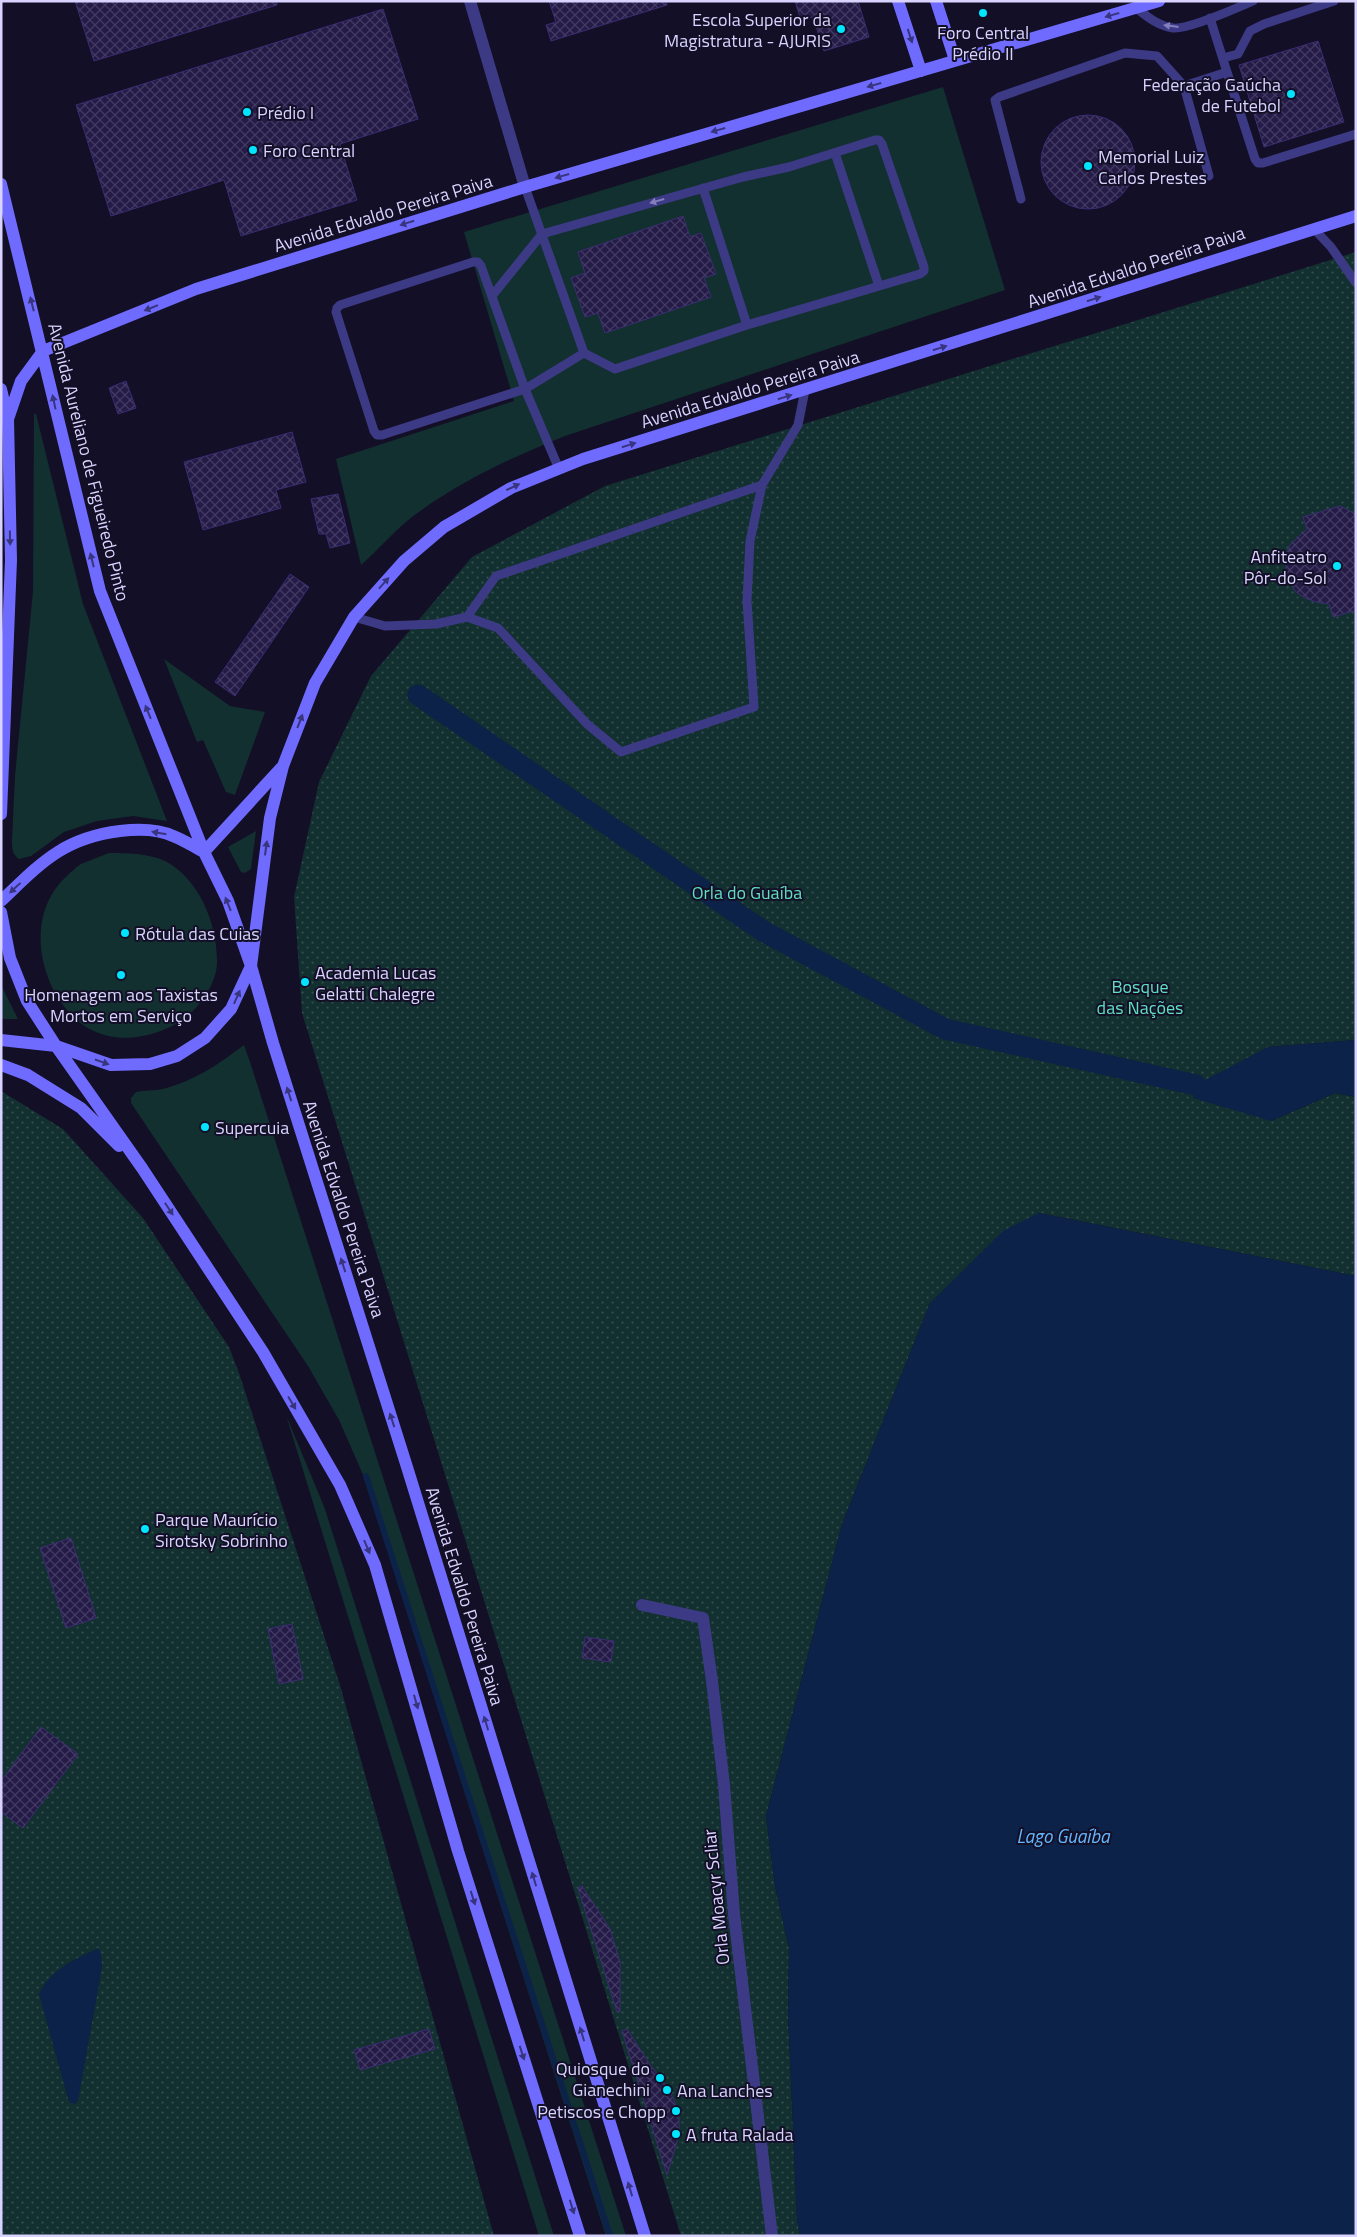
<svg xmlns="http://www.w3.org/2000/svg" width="1357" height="2237" font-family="'Titillium Web',sans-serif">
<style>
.green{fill:#12302f}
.park{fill:url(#park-dots)}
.water{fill:#0c2248}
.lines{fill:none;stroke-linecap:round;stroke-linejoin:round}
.stream{stroke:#0c2248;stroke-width:6}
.canal{stroke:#0c2248;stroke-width:21}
.building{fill:url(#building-cross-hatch);stroke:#3b2d73}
.lane{stroke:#3d3a85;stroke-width:9}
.street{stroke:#3d3a85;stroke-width:12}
.secondary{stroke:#6f6bff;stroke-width:12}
.oneway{fill:#38347d}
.oneway2{fill:#837fbc}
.poi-dot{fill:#00e5ff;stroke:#130f26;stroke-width:2}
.labels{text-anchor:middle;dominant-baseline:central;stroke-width:4;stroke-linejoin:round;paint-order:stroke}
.poi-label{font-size:18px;fill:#d9d4ff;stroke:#130f26;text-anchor:start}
.street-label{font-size:18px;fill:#d9d4ff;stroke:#130f26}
.park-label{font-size:18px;fill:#5fe0c0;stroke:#130f26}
.water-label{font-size:19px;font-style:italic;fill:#62b6ff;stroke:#130f26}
</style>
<defs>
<pattern id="park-dots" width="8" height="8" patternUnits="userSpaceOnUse" patternTransform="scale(1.25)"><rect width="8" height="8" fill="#12302f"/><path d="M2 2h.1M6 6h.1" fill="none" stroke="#344d4e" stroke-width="1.8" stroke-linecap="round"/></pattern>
<pattern id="building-cross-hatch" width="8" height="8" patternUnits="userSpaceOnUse" patternTransform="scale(1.25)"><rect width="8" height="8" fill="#241b47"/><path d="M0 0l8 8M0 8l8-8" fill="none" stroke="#433b63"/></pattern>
</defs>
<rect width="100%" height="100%" fill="#130f26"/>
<!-- green -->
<path class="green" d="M943 87 1005 290 565 436C510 458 459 482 412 517 394 531 378 550 361 565L336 459 514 401 464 232Z
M34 414H36L83 604 167 821 133 816 97 821 64 832 31 856 19 859C12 854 12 848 12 840L15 776 33 591Z
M164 659 230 706 265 712 235 795 226 792 203 740 197 742Z
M256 831 251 869 245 873 241 872 228 847Z
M109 853C128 853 147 853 165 861 200 879 218 926 217 964 216 984 199 1009 182 1020 153 1039 114 1046 83 1025 38 992 23 915 67 876 71 872 76 867 81 864 90 860 100 857 109 853Z
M1 985 18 1019H1Z
M244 1045 250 1062 626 2236H606L364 1477 339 1420 308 1366 131 1103V1098L136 1092C145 1090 154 1091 163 1089 194 1081 219 1064 244 1045Z
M286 1415 325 1509 554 2236H539Z"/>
<!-- park -->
<path class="park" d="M1356 252V1040L1268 1047 1271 1121 1335 1093 1356 1097V1276L1039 1213 930 1303 842 1524 766 1816 775 1886 789 1948 788 2013 797 2219 800 2236H681L302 1013 294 897 319 782 371 676 472 557 605 486Z
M1 1091 63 1129 143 1218 229 1347 239 1373 340 1685 494 2236H1Z"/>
<!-- water -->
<path class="water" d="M1356 1040V1097L1335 1093 1271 1121 1193 1098 1196 1085 1268 1047Z
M1039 1213 1356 1276V2236H800L797 2219 788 2013 789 1948 775 1886 766 1816 842 1524 930 1303 1003 1231Z
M98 1948 101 1954 102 1967 78 2101 74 2104 69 2102 39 1994C51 1969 74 1960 98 1948Z"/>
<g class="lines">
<!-- stream -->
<path class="stream" d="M366 1476 610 2236"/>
<!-- canal -->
<path class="canal" d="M418 695 763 931 945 1029 1196 1085"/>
</g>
<!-- building -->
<path class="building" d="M75 1H276L277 5 94 61Z
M549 1H666L667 5 551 41 546 25 556 22Z
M795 1H858L869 37 824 51 813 17 801 21Z
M383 9 418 119 340 144 357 200 241 236 224 180 111 216 76 105Z
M1318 41 1344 122 1264 147 1239 65Z
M1041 162a47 47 0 1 1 94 0a47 47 0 1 1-94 0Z
M683 216 690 237 701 233 716 274 704 278 711 297 605 333 598 313 585 317 571 278 585 273 578 252Z
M126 381 136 408 118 414 109 388Z
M292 432 306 482 276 490 281 508 203 530 184 462Z
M338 494 350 543 330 548 326 534H319L311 499Z
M1340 506 1356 514V610L1333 617 1329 604 1316 602 1305 598 1295 591 1289 580 1286 569V556L1290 545 1307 529 1303 517Z
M290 574 309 587 235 696 215 682Z
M71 1538 96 1618 66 1628 40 1548Z
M292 1624 303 1679 279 1684 268 1629Z
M585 1637 614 1641 611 1662 582 1658Z
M41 1727 78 1754 23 1828 1 1812V1781Z
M582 1886 610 1929 620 1962V2012H617L578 1888Z
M429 2029 435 2049 360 2070 354 2050Z
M627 2029 650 2065 669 2089 679 2112V2135L667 2175 622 2031Z"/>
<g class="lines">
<!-- lane -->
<path class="lane" d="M1136 8C1148 17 1158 26 1173 28 1188 30 1237 8 1253 1
M1223 58 1238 54 1250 31 1264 24 1334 1
M1227 72 1255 159 1258 163H1263L1356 134
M1184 86 1227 72 1210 18
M835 153 879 286
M703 188 747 325
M1021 199 995 100 999 97 1125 53 1157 56 1184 86 1209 176
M1314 229 1331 247 1356 283
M473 262H478L481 266 525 389 382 435H377L374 431 336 312 337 308 340 305Z
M492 296 542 234 743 177 789 167 875 140H879L882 144 924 267V271L920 274 747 325 615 369 584 353 525 187
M559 469 525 389 584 353
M762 485 798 425 805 390
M354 617 385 626 436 624 467 617 496 576 762 485 750 541 747 601 754 707 621 752 587 724 498 628 467 617"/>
<!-- street -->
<path class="street" d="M470 1 525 187
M642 1605 703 1618 712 1681 724 1785 734 1914 772 2236"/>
<!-- secondary -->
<path class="secondary" d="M898 1 921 71
M936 1 955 60
M1 184 100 591 204 852 228 901 251 966 273 1043 407 1467 645 2236
M1 389 8 419 11 560 1 814
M8 419 21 381 43 351 196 289 525 187 1159 1
M1 901C41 863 63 838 120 831 137 829 158 829 173 836 184 840 194 847 204 852L281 768
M1 912 10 958 27 1001 56 1046 142 1168 263 1352 340 1485 375 1565 458 1851 580 2236
M1 1040 56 1046 111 1065 150 1064 177 1056 205 1038 231 1009 251 966 270 818 283 766 315 683 354 617 404 561 444 527 511 488 583 459 1356 216
M1 1065 28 1075 81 1108 119 1146"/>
</g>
<!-- one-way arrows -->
<defs><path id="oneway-solid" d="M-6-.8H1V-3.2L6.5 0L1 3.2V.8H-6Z" transform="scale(1.25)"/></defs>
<g class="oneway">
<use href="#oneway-solid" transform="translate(1112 15) rotate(164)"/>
<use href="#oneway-solid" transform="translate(910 36) rotate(72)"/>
<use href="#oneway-solid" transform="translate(874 85) rotate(164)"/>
<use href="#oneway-solid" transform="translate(718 130) rotate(164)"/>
<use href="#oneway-solid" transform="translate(562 176) rotate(164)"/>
<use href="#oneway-solid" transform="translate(407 223) rotate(163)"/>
<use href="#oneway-solid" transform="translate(1094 299) rotate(-18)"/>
<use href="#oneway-solid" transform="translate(32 304) rotate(-104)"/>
<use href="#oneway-solid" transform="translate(151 308) rotate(158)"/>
<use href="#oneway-solid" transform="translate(940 348) rotate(-18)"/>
<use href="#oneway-solid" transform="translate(785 397) rotate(-17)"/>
<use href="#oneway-solid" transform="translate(54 402) rotate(-102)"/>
<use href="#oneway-solid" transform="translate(629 445) rotate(-17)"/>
<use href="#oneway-solid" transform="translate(513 487) rotate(-25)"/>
<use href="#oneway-solid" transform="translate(10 538) rotate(89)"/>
<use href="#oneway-solid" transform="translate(92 560) rotate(-104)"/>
<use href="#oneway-solid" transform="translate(384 583) rotate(-48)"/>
<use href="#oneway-solid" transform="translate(148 712) rotate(-112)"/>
<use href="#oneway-solid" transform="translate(300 721) rotate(-69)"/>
<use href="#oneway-solid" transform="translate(159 833) rotate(-170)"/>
<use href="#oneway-solid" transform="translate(266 848) rotate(-82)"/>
<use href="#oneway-solid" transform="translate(15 888) rotate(137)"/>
<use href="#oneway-solid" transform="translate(228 904) rotate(-112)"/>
<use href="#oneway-solid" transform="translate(237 997) rotate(-66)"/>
<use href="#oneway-solid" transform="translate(102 1062) rotate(19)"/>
<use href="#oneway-solid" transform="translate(289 1094) rotate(-108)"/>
<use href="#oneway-solid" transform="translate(169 1209) rotate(57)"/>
<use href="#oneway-solid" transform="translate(343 1265) rotate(-108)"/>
<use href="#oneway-solid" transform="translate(292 1403) rotate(59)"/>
<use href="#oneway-solid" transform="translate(392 1420) rotate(-108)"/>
<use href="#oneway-solid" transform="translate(367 1547) rotate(67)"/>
<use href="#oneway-solid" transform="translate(416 1702) rotate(74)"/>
<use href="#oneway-solid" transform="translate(486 1723) rotate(-107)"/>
<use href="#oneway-solid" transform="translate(534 1879) rotate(-107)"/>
<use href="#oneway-solid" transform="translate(473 1898) rotate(72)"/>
<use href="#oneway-solid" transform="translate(582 2034) rotate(-107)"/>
<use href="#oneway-solid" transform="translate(522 2053) rotate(72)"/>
<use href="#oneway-solid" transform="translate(630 2189) rotate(-107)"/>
<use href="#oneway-solid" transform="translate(572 2207) rotate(73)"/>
</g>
<g class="oneway2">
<use href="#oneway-solid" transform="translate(1171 26) rotate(-173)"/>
<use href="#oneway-solid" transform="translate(657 201) rotate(164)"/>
</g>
<!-- markers -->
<g class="poi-dot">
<circle cx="983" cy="13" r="5"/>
<circle cx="841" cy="29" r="5"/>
<circle cx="1291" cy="94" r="5"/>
<circle cx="247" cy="112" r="5"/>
<circle cx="253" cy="150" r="5"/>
<circle cx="1088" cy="166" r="5"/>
<circle cx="1337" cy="566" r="5"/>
<circle cx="125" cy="933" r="5"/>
<circle cx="121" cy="975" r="5"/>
<circle cx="305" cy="982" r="5"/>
<circle cx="205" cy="1127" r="5"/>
<circle cx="145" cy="1529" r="5"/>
<circle cx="660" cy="2078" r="5"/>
<circle cx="667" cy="2090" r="5"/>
<circle cx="676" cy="2111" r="5"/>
<circle cx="676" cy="2134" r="5"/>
</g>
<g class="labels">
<!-- poi labels -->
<g class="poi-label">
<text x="831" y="19" text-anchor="end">Escola Superior da<tspan x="831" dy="21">Magistratura - AJURIS</tspan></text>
<text x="983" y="32" text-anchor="middle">Foro Central<tspan x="983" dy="21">Prédio II</tspan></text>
<text x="1281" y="84" text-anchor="end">Federação Gaúcha<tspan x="1281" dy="21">de Futebol</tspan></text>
<text x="257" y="112">Prédio I</text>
<text x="263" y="150">Foro Central</text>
<text x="1098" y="156">Memorial Luiz<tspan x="1098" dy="21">Carlos Prestes</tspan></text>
<text x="1327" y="556" text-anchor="end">Anfiteatro<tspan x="1327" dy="21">Pôr-do-Sol</tspan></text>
<text x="135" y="933">Rótula das Cuias</text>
<text x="315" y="972">Academia Lucas<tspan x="315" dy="21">Gelatti Chalegre</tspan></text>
<text x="121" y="994" text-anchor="middle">Homenagem aos Taxistas<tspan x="121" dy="21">Mortos em Serviço</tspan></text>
<text x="215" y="1127">Supercuia</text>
<text x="155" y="1519">Parque Maurício<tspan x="155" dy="21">Sirotsky Sobrinho</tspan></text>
<text x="650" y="2068" text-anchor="end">Quiosque do<tspan x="650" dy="21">Gianechini</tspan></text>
<text x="677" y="2090">Ana Lanches</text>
<text x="666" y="2111" text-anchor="end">Petiscos e Chopp</text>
<text x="686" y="2134">A fruta Ralada</text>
</g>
<!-- street labels -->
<g class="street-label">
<text transform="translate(383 213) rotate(-17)">Avenida Edvaldo Pereira Paiva</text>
<text transform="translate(1136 267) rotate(-18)">Avenida Edvaldo Pereira Paiva</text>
<text transform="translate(750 389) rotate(-17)">Avenida Edvaldo Pereira Paiva</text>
<text transform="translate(89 462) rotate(76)">Avenida Aureliano de Figueiredo Pinto</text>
<text transform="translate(344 1209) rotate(72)">Avenida Edvaldo Pereira Paiva</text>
<text transform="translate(465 1596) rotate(73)">Avenida Edvaldo Pereira Paiva</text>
<text transform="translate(716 1897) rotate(-96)">Orla Moacyr Scliar</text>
</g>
<!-- park labels -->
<g class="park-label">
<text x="747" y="892">Orla do Guaíba</text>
<text x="1140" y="986">Bosque<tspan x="1140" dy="21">das Nações</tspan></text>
</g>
<!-- water labels -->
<g class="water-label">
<text x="1063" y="1835">Lago Guaíba</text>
</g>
</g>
<!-- border -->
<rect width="1357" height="2237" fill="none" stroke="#d9d4ff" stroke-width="5"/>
</svg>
